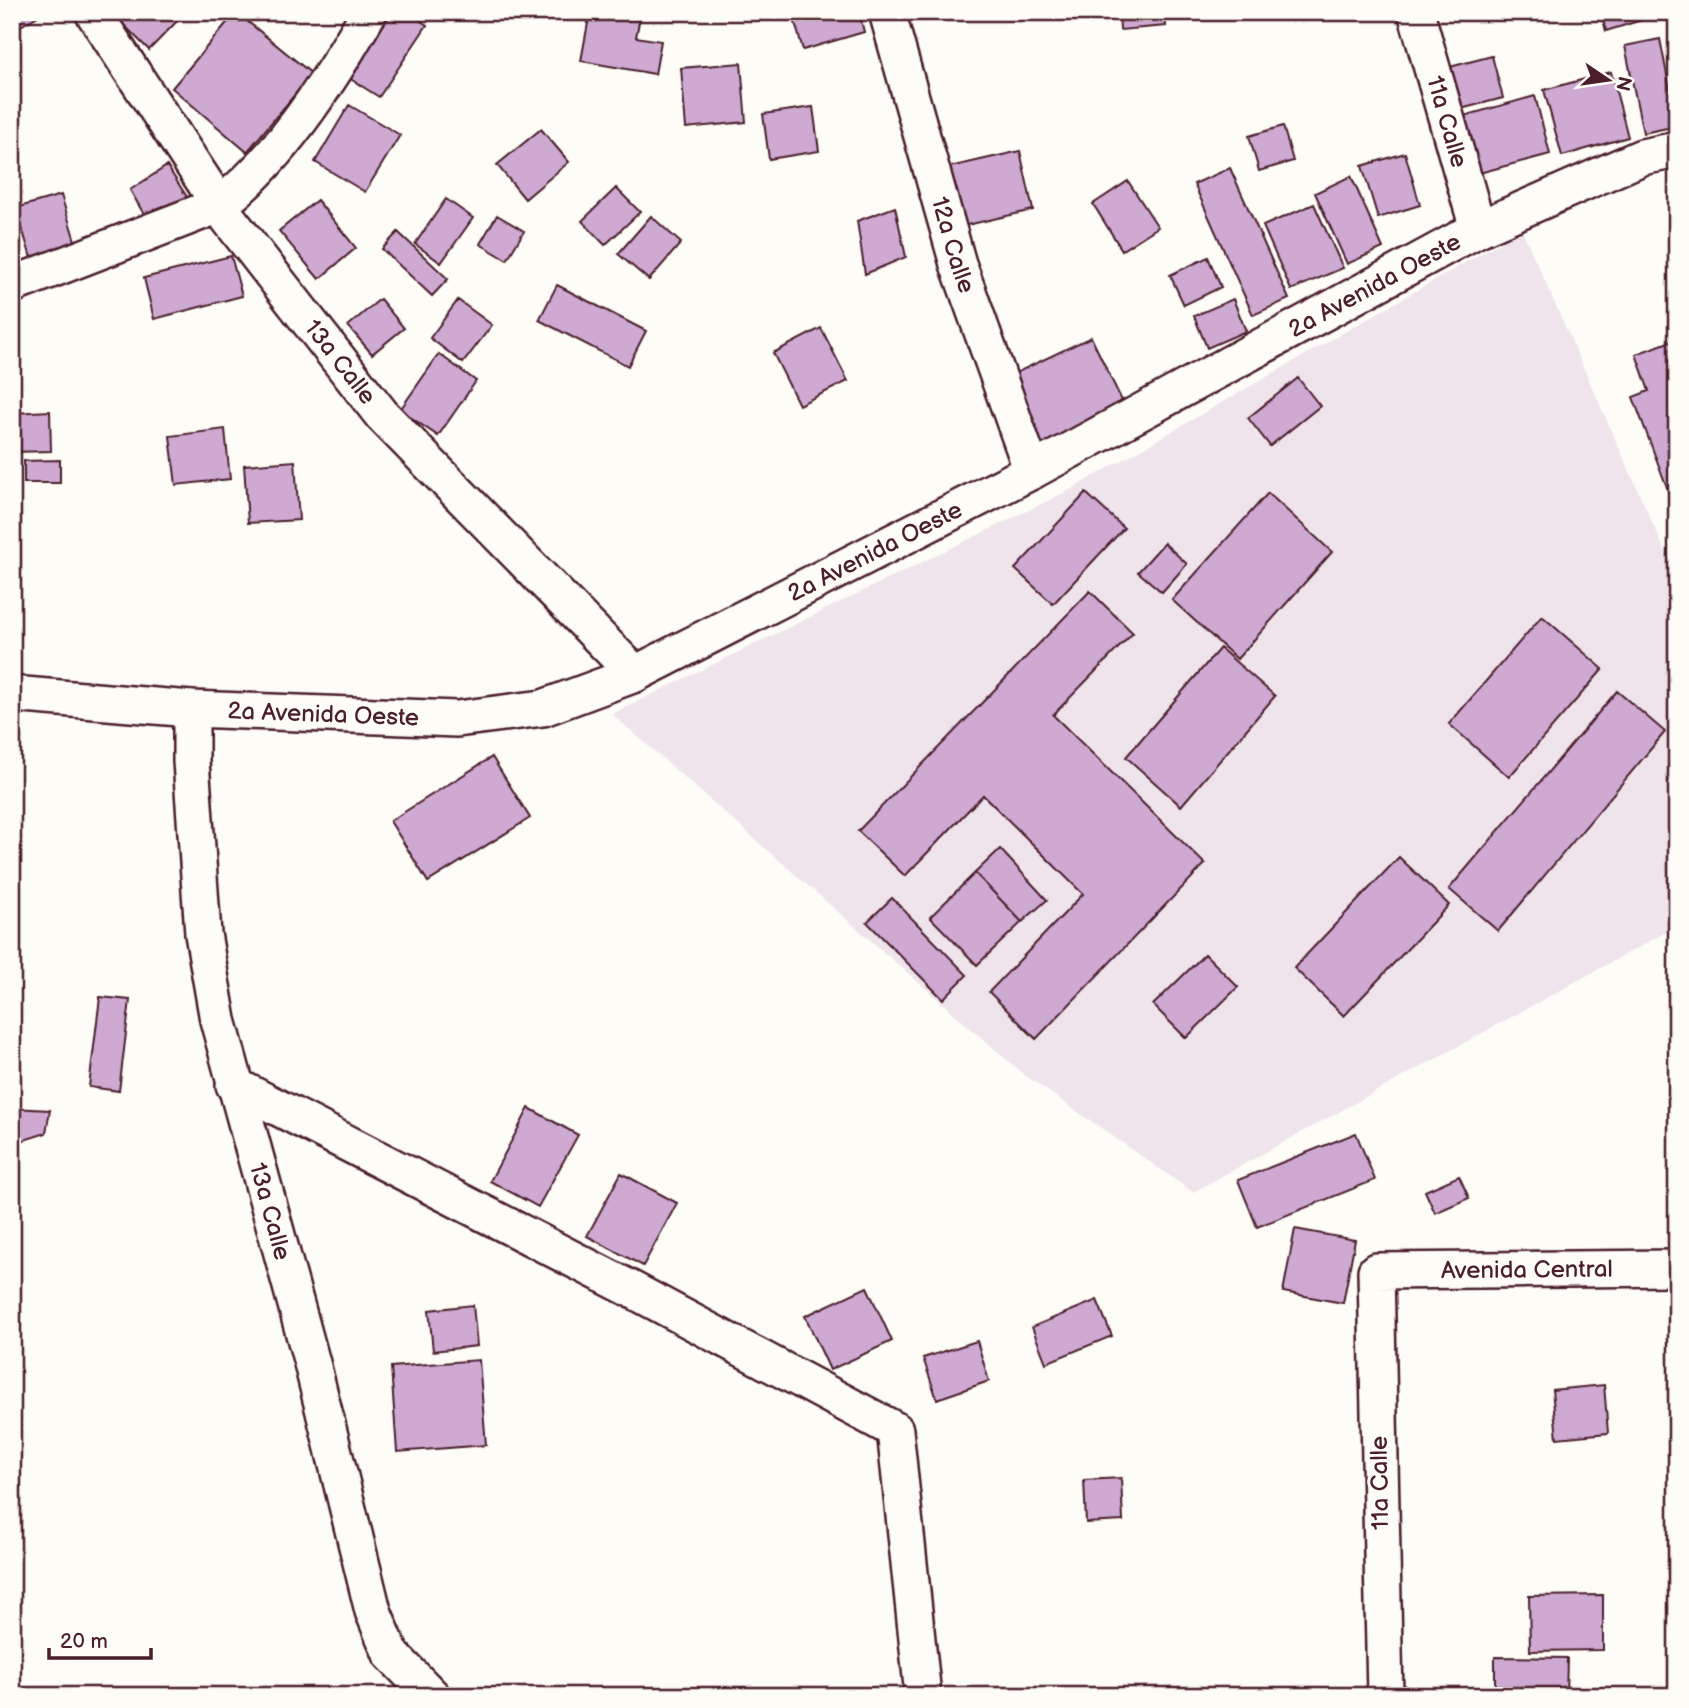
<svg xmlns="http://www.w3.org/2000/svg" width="1689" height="1708" font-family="'Balsamiq Sans',sans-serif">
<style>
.built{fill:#efe3ec}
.building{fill:#cea9d2;stroke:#4a1f2b;stroke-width:2}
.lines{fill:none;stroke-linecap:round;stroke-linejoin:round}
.minor-casing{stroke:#4a1f2b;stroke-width:40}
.minor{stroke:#fdfcf7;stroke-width:35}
.labels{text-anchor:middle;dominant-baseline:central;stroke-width:6;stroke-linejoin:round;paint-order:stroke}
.street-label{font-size:24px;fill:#4a1f2b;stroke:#fdfcf7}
</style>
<rect width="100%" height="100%" fill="#fdfcf7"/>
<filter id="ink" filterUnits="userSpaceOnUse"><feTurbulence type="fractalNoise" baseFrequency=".0143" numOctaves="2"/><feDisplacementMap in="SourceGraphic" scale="14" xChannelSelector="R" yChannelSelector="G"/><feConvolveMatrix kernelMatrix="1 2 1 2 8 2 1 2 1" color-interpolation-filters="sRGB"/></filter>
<g filter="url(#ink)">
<!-- built -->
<path class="built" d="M1522 230 1677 578V926L1193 1192 1022 1073 612 714 1072 489Z"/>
<!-- building -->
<path class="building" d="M12 12H39L41 14 12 31Z
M111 12H186L149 50Z
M236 12 312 74 247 152 172 88Z
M392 12H407L427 25 379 97 349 78Z
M590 12H641L636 37 661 41 655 74 581 61Z
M792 12H859L864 32 803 50Z
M1119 12H1165L1166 26 1120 30Z
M1601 12H1668L1606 31Z
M1660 39 1677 126 1643 133 1625 46Z
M1492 56 1503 98 1449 112 1438 70Z
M741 63 746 122 686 128 681 68Z
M1611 72 1628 137 1562 156 1544 90Z
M1535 96 1550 154 1472 175 1457 118Z
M349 105 400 135 365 192 315 162Z
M813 107 819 151 769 159 763 114Z
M1283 126 1293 161 1259 171 1249 136Z
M541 129 569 162 525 199 497 165Z
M1020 151 1033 210 954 228 941 169Z
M1405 153 1420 205 1378 218 1362 166Z
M167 166 187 197 148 221 130 190Z
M1230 168 1289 299 1253 315 1194 184Z
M1351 176 1383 248 1347 264 1315 193Z
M1128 181 1158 227 1122 250 1093 204Z
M616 188 640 212 605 245 582 221Z
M61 195 76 244 31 258 16 208Z
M446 199 473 218 441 263 415 244Z
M317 200 356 248 319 279 279 231Z
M1314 204 1343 268 1291 290 1263 226Z
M895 207 906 257 865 274 857 221Z
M497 215 524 231 507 260 480 244Z
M651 216 681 243 649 280 618 254Z
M398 232 448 279 432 296 382 249Z
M231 256 242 296 154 319 144 278Z
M1208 257 1221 287 1184 305 1170 275Z
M557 285 646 331 628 366 539 320Z
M380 299 404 328 372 354 348 326Z
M1233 299 1246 331 1207 348 1194 316Z
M458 300 492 325 463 363 430 338Z
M821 328 848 381 799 405 773 353Z
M1091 337 1125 407 1041 448 1007 377Z
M1677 339V514L1633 397 1649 391 1636 354Z
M439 354 476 381 438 436 400 410Z
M1298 378 1320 406 1270 446 1248 418Z
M50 411 51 451 12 452V413Z
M225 429 230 479 176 485 170 436Z
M60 460V483H24V461Z
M295 461 299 520 248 523 244 465Z
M1086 493 1124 528 1053 604 1015 569Z
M1268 493 1332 552 1237 659 1172 600Z
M1164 543 1187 564 1162 592 1138 572Z
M1090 591 1133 633 1053 715 1205 864 1036 1039 989 992 1083 894 983 795 905 876 858 831Z
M1542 616 1603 669 1509 777 1449 724Z
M1220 648 1275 696 1181 806 1126 757Z
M1617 691 1665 732 1498 931 1449 889Z
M492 757 530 818 428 882 390 821Z
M1000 849 1047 900 1022 922 975 873Z
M1399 857 1449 905 1344 1016 1294 968Z
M975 873 1022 922 977 965 930 917Z
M892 898 967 975 943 999 867 922Z
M1205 954 1238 987 1186 1038 1153 1005Z
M100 997 130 1000 119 1091 89 1087Z
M12 1108 50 1110 46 1133 12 1144Z
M529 1108 578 1135 538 1207 490 1181Z
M1356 1133 1375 1180 1257 1227 1238 1180Z
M621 1173 677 1203 643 1266 587 1236Z
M1459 1176 1469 1198 1435 1213 1425 1191Z
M1295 1229 1355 1240 1343 1303 1283 1292Z
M867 1287 892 1341 830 1370 805 1316Z
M1097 1300 1112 1336 1046 1363 1032 1327Z
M473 1305 477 1346 433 1351 429 1310Z
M977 1341 989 1381 937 1399 923 1358Z
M479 1360 486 1445 397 1452 391 1367Z
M1604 1385 1608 1433 1557 1438 1552 1390Z
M1121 1478 1123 1521 1086 1523 1084 1480Z
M1603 1595V1650L1530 1651 1529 1596Z
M1495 1657 1567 1658 1566 1696H1495Z"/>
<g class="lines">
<!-- minor casing -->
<g class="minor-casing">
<g id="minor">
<path id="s1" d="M93 12 228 218 382 415 635 674"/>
<path id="s2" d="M887 12 958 264 1032 471"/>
<path id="s3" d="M1416 12 1478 229"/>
<path d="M12 285 219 205C279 161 333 76 369 12"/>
<path id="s4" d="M12 694 191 709 457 719 543 708 635 674 1032 471 1478 229 1642 157 1677 150"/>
<path id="s5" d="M191 709V761L203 934 218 1020 312 1363 373 1611 391 1654 432 1696"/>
<path d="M234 1085 631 1289 895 1430 923 1696"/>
<path id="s6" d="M1385 1696 1376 1271 1677 1268"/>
</g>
</g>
<!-- minor -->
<use href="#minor" class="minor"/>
</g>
</g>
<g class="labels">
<!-- street labels -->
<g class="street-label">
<text stroke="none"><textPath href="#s3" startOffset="114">11a Calle</textPath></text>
<text stroke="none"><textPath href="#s2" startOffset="242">12a Calle</textPath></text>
<text stroke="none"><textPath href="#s4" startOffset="1466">2a Avenida Oeste</textPath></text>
<text stroke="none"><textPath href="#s1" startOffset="429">13a Calle</textPath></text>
<text stroke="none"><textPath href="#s4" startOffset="900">2a Avenida Oeste</textPath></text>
<text stroke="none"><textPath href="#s4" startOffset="312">2a Avenida Oeste</textPath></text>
<text stroke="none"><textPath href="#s5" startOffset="511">13a Calle</textPath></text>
<text stroke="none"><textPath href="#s6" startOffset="576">Avenida Central</textPath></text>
<text transform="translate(1380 1483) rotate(-91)">11a Calle</text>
</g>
</g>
<!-- margin -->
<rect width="1689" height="1708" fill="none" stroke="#fdfcf7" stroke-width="42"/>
<rect x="21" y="21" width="1647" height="1666" fill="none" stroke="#4a1f2b" stroke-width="2.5" filter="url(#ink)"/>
<!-- north arrow -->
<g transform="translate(1608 80) rotate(103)" stroke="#fdfcf7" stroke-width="5" paint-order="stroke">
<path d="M0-5L12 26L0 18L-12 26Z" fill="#4a1f2b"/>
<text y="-10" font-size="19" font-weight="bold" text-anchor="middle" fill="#4a1f2b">N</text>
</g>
<!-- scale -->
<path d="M49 1648v10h102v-10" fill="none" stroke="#4a1f2b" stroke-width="3.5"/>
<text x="60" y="1648" font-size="21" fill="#4a1f2b" stroke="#fdfcf7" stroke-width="5" paint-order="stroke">20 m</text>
</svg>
